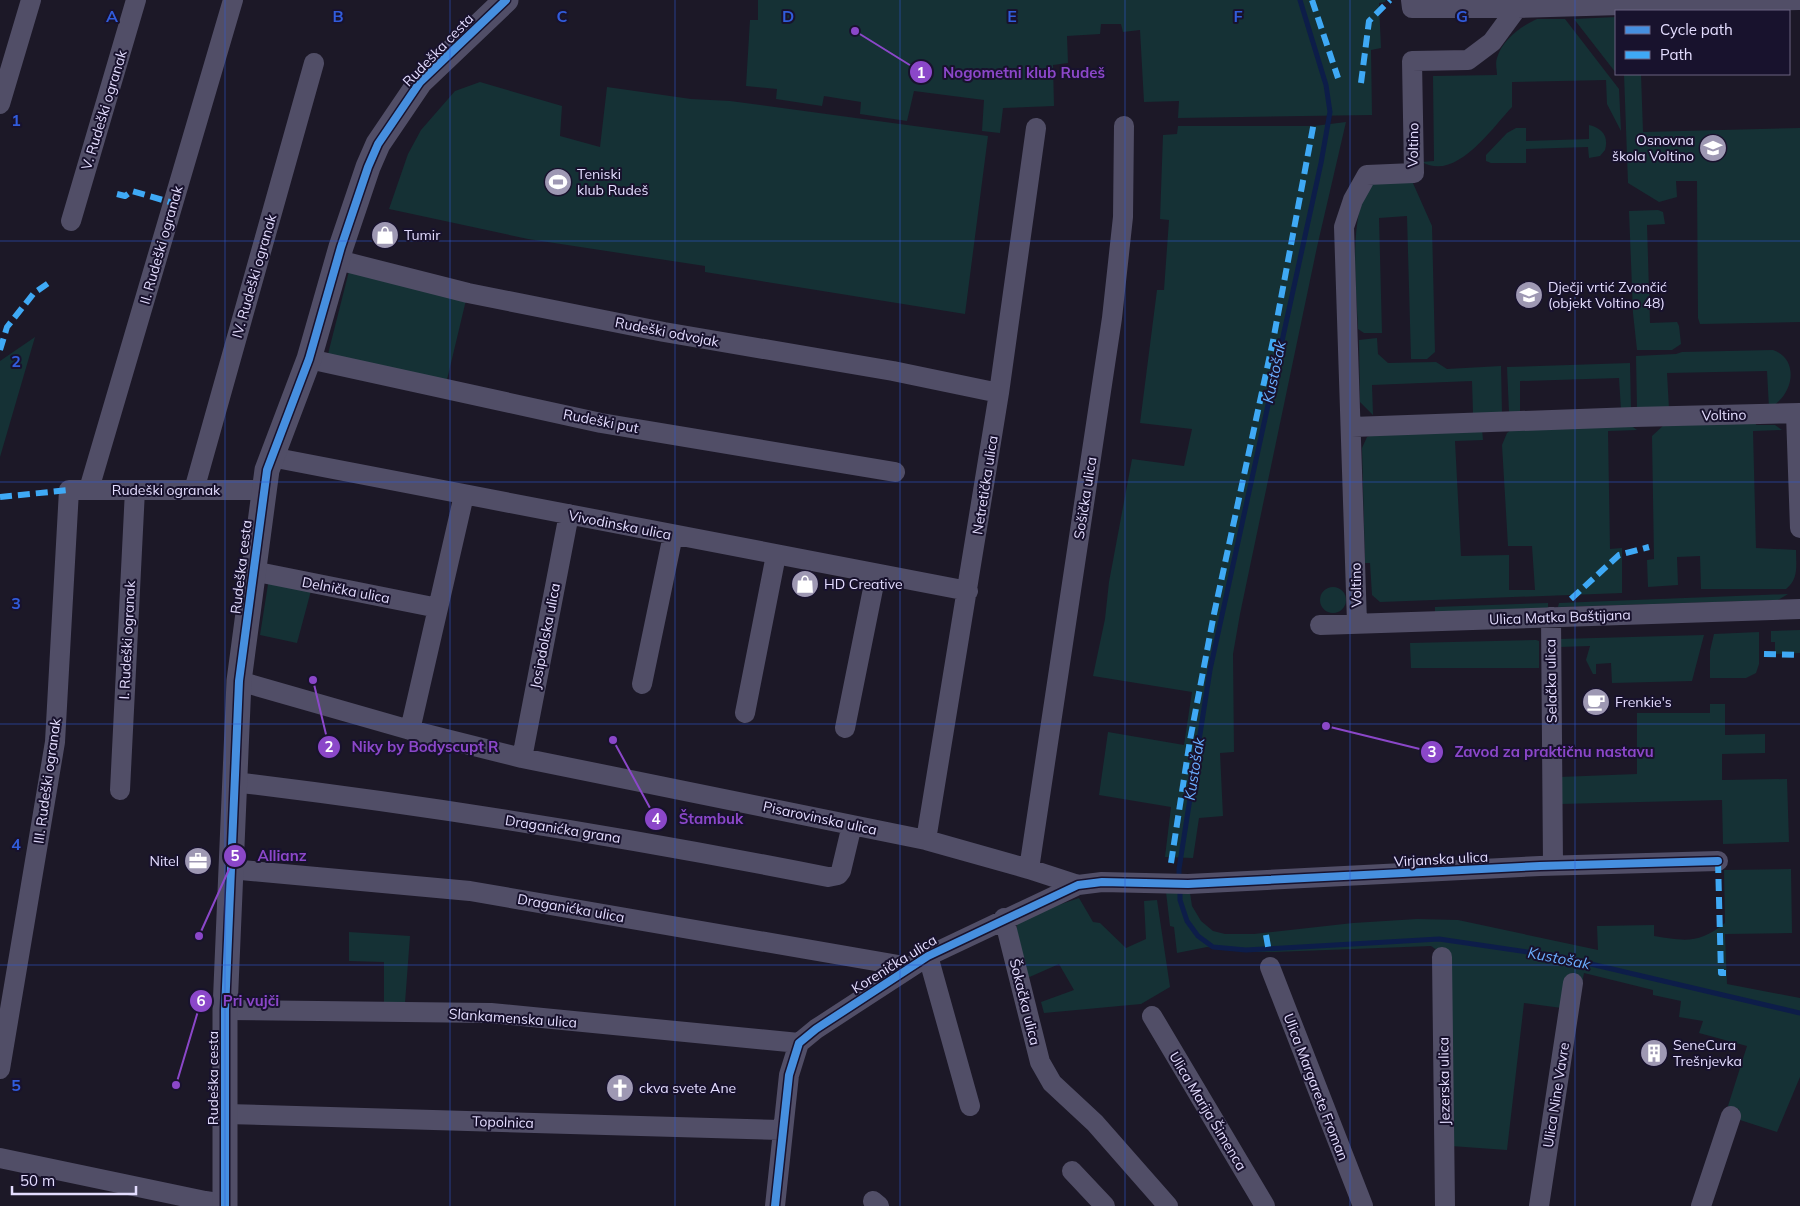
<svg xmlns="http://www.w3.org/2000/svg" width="1800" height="1206" font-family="Mulish,sans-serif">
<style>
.green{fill:#153135}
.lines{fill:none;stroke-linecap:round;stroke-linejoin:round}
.stream{stroke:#0d1d49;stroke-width:5}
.minor{stroke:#514e67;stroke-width:20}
.tertiary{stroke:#514e67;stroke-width:25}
.quiet{stroke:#3fa9f5;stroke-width:6;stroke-dasharray:12 6;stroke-linecap:butt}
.cycleway-casing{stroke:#18122d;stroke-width:11}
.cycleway{stroke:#468fdf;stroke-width:8}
.grid{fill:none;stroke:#315cdc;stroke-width:1;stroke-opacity:0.55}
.labels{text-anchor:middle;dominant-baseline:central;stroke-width:4;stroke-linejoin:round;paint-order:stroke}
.street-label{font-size:14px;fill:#e4ddff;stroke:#18122d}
.poi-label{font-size:14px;fill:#e4ddff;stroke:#18122d;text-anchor:start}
.water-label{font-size:15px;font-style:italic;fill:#6baeff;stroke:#18122d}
.grid-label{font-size:16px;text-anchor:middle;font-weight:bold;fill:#315cdc;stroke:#18122d;stroke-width:4;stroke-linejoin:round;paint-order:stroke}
.leader{fill:none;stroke:#8b47c9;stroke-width:2}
.callout-dot{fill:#8b47c9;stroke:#18122d;stroke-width:2}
.mark-label{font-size:15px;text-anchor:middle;font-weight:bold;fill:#fff}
.callout-label{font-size:15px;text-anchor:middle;font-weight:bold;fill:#8b47c9;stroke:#18122d;stroke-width:4;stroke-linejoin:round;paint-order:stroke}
</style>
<rect width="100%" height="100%" fill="#1c1827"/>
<!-- green -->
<path class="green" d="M758 0H1386L1385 2 1379 3 1381 48 1371 50 1372 115 1178 118 1179 101 1144 102 1140 30 1123 32 1121 24H1101L1100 34 1067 36 1068 63 1053 65 1054 106 1003 108 1000 133 982 131 984 100 914 91 907 121 860 114 861 102 824 96 822 106 776 99 777 89 746 86 750 20H758Z
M1616 17V73L1574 19Z
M1537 19H1565L1619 89 1621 131 1607 104 1606 80 1512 82V107C1492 128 1456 182 1422 162L1434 161 1433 76 1497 75C1497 70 1495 63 1497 58 1502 40 1521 26 1537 19Z
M1624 74H1641L1643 132 1800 128V322L1700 324 1698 318 1697 181H1676L1677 197 1659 202 1628 183Z
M480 82 562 106 560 136 600 147 607 87 691 99 730 101 988 136 965 314 705 272V266L528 239 389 209 408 154 421 130 455 91Z
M1346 122 1317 247 1240 614 1233 654 1234 752 1220 753 1223 816 1199 818 1193 858 1165 857 1171 807 1099 795 1108 732 1184 745 1192 692 1093 676 1105 619 1109 582 1132 459 1184 466 1192 429 1140 423 1157 290H1164L1169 220 1160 219 1163 135 1177 134 1178 126H1314Z
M1589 125C1602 128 1609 136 1605 150L1600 156 1589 158 1588 147 1526 149V163H1491L1486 161V155L1507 133 1516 128H1526V141L1589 139Z
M1375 181H1412L1432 226 1435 352 1427 359H1411L1407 216 1379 218 1382 333H1364L1358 329C1357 294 1346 204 1375 181Z
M1658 210 1663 212 1665 224 1647 225 1650 323 1677 322 1679 326 1681 344 1672 350H1637L1633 313 1629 211Z
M349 271 466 300 446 384 328 354Z
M35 337 0 457V361Z
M1377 338 1378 354 1388 363 1436 362 1447 369 1501 366 1502 413H1473L1472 381 1372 385 1373 415 1360 402 1359 340Z
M1773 350C1800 359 1794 396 1769 408L1767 371 1667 373 1669 409H1637L1636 356 1676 354 1682 352Z
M1630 363 1631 410H1621L1619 378 1520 381V412H1509L1507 367Z
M1755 419 1756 425H1775L1782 430 1753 431 1756 548 1796 550C1796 565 1799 579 1786 589H1701L1700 556 1677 557 1678 585 1648 587 1647 560 1654 559 1652 436 1666 423Z
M1630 425 1637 430 1608 431 1610 549 1622 548V593L1380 602 1372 595 1370 563H1365L1362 448 1367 437 1377 433 1482 429 1483 440 1455 441 1461 556 1509 555V590H1535L1532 546H1508L1502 445 1507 433 1516 426Z
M269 578 312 587 297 643 260 635Z
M1320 600a13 13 0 1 1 26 0a13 13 0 1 1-26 0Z
M1788 594 1778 600 1558 607 1559 603Z
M1548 603V608L1435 612V607Z
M1800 630V653L1775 654V642H1771V631Z
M1759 632V664L1756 673 1746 678H1710V651L1714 634Z
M1704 635 1692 681 1612 683 1611 663 1596 664V674H1593L1586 660 1590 646 1559 647V639Z
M1536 640 1539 641V668H1411L1410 643Z
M1710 704H1725V735L1765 734V753L1722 754V780L1787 779 1789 842 1723 844 1722 800 1560 804 1559 777 1637 774V713H1710Z
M1791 869 1792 933 1725 934 1727 984 1800 998V1077L1777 1132 1737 1119 1739 1109 1728 1106 1747 1046 1699 1033 1703 1021 1679 1017 1681 1001 1653 995V990L1584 973 1577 1010 1524 1003 1507 1150 1451 1146 1447 957 1431 946 1274 952H1246L1207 947 1177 953 1174 927 1170 926 1166 892 1190 893 1192 906 1201 921 1213 931 1225 934H1254L1353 923 1417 919 1458 920 1598 950 1597 926 1654 925V936C1685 941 1699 944 1725 923L1724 870Z
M1079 898 1093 922 1100 923 1126 948 1146 939 1144 901 1157 900 1170 987 1141 1004 1044 1013 1041 1002 1074 990 1059 964 1025 979 1017 936V919Z
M349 932 410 936 405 1003 384 1002V962L349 961Z"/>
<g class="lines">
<!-- stream -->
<path class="stream" d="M1179 880V869L1210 670 1321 163 1330 112 1326 85 1300 0
M1180 889V900L1187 921 1198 936 1213 947 1246 950 1439 939 1561 957 1800 1013"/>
<!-- minor -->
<path class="minor" d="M1411 0 1412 8H1517L1799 0
M0 104 31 0
M71 221 136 0
M338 260 468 293 664 332 893 371 999 393
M309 359 601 423 895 472
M1796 414 1800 528
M1352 427 1634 417 1800 413
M271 457 968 591
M89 489 233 0
M194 490 314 63
M253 571 438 608
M1551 617 1553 865
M1357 623 1344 227 1353 200 1367 175 1414 173 1412 61 1468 60 1492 42 1517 8
M1320 625 1800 609
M239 681 410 730 522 758 926 840 1029 869 1078 885
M642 684 673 535
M745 713 776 555
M845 728 876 574
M410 730 464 495
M522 758 569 514
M234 782C433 806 631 838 828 877L838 875 841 871 852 825
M120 790 135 490
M926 840 999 393 1036 128
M230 869 470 891 910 967
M1029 869 1112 318 1123 217 1124 126
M1004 918 1040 1062 1052 1083 1095 1123 1168 1206
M928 956 970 1106
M1442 957 1445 1206
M1270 967 1363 1206
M225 1010 491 1013 799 1043
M1152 1016 1265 1206
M0 1069 55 742 69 490H264
M226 1114 781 1130
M0 1158 205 1201 225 1204
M1072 1171 1105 1206
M873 1201 879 1206
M775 1206 789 1075 799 1043 816 1029 928 956 1078 885 1102 882 1188 884 1540 866 1718 861
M1539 1206 1573 983
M1701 1206 1731 1116"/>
<!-- tertiary -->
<path class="tertiary" d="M225 1206V1010L239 681 267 470 309 359 341 247 368 167 378 144 420 82 506 0"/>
<!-- quiet -->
<path class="quiet" d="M1312 0 1338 78
M1361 83 1369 21 1390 0
M117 194 125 196 132 191 173 203
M0 350 7 327 34 293 50 282
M0 497 69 490
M1571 599 1619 555 1649 547
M1764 654 1800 655
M1718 861 1721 973H1726
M1171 863 1190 740 1214 614 1273 341 1314 122
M1266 935 1269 952"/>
<!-- cycleway casing -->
<g class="cycleway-casing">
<path id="cycleway" d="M225 1206V1010L239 681 267 470 309 359 341 247 368 167 378 144 420 82 506 0
M775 1206 789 1075 799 1043 816 1029 928 956 1078 885 1102 882 1188 884 1540 866 1718 861"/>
</g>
<!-- cycleway -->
<use href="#cycleway" class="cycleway"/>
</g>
<!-- grid -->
<path class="grid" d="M225 0V1206M450 0V1206M675 0V1206M900 0V1206M1125 0V1206M1350 0V1206M1575 0V1206M0 241H1800M0 482H1800M0 724H1800M0 965H1800"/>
<!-- icons -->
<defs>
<g id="school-disc" transform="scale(1.4375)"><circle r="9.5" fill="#9e98b3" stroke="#18122d"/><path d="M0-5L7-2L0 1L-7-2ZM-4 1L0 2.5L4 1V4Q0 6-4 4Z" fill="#fff"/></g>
<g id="stadium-disc" transform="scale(1.4375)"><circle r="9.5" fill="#9e98b3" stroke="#18122d"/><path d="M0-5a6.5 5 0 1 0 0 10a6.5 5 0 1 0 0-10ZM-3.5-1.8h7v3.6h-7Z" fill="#fff"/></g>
<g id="shop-disc" transform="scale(1.4375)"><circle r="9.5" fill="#9e98b3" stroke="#18122d"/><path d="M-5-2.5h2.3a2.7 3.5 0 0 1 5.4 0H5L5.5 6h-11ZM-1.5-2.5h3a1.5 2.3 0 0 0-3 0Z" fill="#fff"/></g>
<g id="cafe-disc" transform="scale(1.4375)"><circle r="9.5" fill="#9e98b3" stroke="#18122d"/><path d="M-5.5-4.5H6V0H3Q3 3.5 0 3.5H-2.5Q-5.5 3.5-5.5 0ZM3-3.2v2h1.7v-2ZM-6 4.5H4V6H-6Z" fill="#fff"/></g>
<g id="office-disc" transform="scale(1.4375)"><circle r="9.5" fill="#9e98b3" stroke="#18122d"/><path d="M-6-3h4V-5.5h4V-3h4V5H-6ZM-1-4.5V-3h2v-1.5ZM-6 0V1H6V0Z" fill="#fff"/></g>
<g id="building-disc" transform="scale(1.4375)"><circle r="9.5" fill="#9e98b3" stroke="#18122d"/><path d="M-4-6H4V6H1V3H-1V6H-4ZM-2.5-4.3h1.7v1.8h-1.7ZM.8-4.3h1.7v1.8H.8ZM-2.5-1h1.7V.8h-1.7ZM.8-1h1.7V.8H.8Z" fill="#fff"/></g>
<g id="church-disc" transform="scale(1.4375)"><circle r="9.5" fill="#9e98b3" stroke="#18122d"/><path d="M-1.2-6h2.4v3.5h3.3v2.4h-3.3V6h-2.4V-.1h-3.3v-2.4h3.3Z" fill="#fff"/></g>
</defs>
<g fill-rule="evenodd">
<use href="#school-disc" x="1713" y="148"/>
<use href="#stadium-disc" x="558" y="182"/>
<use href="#shop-disc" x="385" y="235"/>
<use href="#school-disc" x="1529" y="295"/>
<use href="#shop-disc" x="805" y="584"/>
<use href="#cafe-disc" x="1596" y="702"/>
<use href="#office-disc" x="198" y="861"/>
<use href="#building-disc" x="1654" y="1053"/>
<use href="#church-disc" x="620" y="1088"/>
</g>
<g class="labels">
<!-- street labels -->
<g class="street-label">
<text transform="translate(438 50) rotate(-46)">Rudeška cesta</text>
<text transform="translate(104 110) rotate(-73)">V. Rudeški ogranak</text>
<text transform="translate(1413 145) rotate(-89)">Voltino</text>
<text transform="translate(161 245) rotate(-74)">II. Rudeški ogranak</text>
<text transform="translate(254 276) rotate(-74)">IV. Rudeški ogranak</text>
<text transform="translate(667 332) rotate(11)">Rudeški odvojak</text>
<text transform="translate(1724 415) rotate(-1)">Voltino</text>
<text transform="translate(601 421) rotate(11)">Rudeški put</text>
<text transform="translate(985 485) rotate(-81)">Netretička ulica</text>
<text x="166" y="490">Rudeški ogranak</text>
<text transform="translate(1085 498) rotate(-81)">Sošička ulica</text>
<text transform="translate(620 525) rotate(11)">Vivodinska ulica</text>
<text transform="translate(241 567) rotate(-83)">Rudeška cesta</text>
<text transform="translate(1356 585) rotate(-91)">Voltino</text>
<text transform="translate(346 590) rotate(11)">Delnička ulica</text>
<text transform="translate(1560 617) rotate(-2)">Ulica Matka Baštijana</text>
<text transform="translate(545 636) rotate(-79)">Josipdolska ulica</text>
<text transform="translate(127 640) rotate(-87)">I. Rudeški ogranak</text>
<text transform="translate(1551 681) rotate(-91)">Selačka ulica</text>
<text transform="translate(47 781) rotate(-82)">III. Rudeški ogranak</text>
<text transform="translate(820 818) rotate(12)">Pisarovinska ulica</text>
<text transform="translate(563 829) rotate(9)">Draganićka grana</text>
<text transform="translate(1441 859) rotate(-3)">Virjanska ulica</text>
<text transform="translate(571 908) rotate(10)">Draganićka ulica</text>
<text transform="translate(894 964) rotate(-32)">Korenička ulica</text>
<text transform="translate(1025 1002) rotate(76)">Šokačka ulica</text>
<text transform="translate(513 1018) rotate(4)">Slankamenska ulica</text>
<text transform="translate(213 1078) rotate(-90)">Rudeška cesta</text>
<text transform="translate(1444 1081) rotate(-91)">Jezerska ulica</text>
<text transform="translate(1316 1087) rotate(69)">Ulica Margarete Froman</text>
<text transform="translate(1556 1095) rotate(-81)">Ulica Nine Vavre</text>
<text transform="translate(1208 1111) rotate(59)">Ulica Marija Šimenca</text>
<text transform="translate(503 1122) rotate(2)">Topolnica</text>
</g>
<!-- poi labels -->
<g class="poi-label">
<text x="1694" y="140" text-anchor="end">Osnovna<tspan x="1694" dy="16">škola Voltino</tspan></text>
<text x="577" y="174">Teniski<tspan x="577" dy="16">klub Rudeš</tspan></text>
<text x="404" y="235">Tumir</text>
<text x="1548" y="287">Dječji vrtić Zvončić<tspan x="1548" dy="16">(objekt Voltino 48)</tspan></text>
<text x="824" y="584">HD Creative</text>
<text x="1615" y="702">Frenkie's</text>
<text x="179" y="861" text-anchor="end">Nitel</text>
<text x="1673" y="1045">SeneCura<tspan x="1673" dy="16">Trešnjevka</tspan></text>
<text x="639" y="1088">ckva svete Ane</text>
</g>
<!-- water labels -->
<g class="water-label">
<text transform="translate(1274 372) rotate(-78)">Kustošak</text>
<text transform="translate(1194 769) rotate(-81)">Kustošak</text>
<text transform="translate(1559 958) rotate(11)">Kustošak</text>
</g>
</g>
<g class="grid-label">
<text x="112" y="22">A</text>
<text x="338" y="22">B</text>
<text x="562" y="22">C</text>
<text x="788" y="22">D</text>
<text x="1012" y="22">E</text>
<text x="1238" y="22">F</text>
<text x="1462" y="22">G</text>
<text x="16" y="126">1</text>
<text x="16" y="367">2</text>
<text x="16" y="609">3</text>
<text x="16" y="850">4</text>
<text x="16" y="1091">5</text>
</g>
<!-- callouts -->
<path class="leader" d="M855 31L921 72M313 680L329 747M1326 726L1432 752M613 740L656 819M199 936L235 856M176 1085L201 1001"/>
<g class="callout-dot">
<circle cx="855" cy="31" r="5"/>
<circle cx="313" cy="680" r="5"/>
<circle cx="1326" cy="726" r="5"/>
<circle cx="613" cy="740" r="5"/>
<circle cx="199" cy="936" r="5"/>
<circle cx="176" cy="1085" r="5"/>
<circle cx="921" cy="72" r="12"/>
<circle cx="329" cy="747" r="12"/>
<circle cx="1432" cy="752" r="12"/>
<circle cx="656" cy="819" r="12"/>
<circle cx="235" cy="856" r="12"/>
<circle cx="201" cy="1001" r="12"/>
</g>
<g class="mark-label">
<text x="921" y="78">1</text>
<text x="329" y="752">2</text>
<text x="1432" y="757">3</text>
<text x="656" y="824">4</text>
<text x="235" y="861">5</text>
<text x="201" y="1006">6</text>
</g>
<g class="callout-label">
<text x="1024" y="78">Nogometni klub Rudeš</text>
<text x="425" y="752">Niky by Bodyscupt R</text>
<text x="1554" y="757">Zavod za praktičnu nastavu</text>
<text x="711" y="824">Štambuk</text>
<text x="282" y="861">Allianz</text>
<text x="251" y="1006">Pri vujči</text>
</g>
<!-- legend -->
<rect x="1615" y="10" width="175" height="65" fill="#18122d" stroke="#6a6381"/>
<rect x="1625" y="26" width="25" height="8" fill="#468fdf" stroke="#6a6381"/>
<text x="1660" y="35" font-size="15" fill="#e4ddff">Cycle path</text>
<rect x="1625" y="51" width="25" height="8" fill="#3fa9f5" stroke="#6a6381"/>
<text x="1660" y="60" font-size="15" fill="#e4ddff">Path</text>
<!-- scale -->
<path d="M12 1186v8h124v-8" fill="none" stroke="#e4ddff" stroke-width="2.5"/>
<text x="20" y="1186" font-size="15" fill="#e4ddff" stroke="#18122d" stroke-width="4" paint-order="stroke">50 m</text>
</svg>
